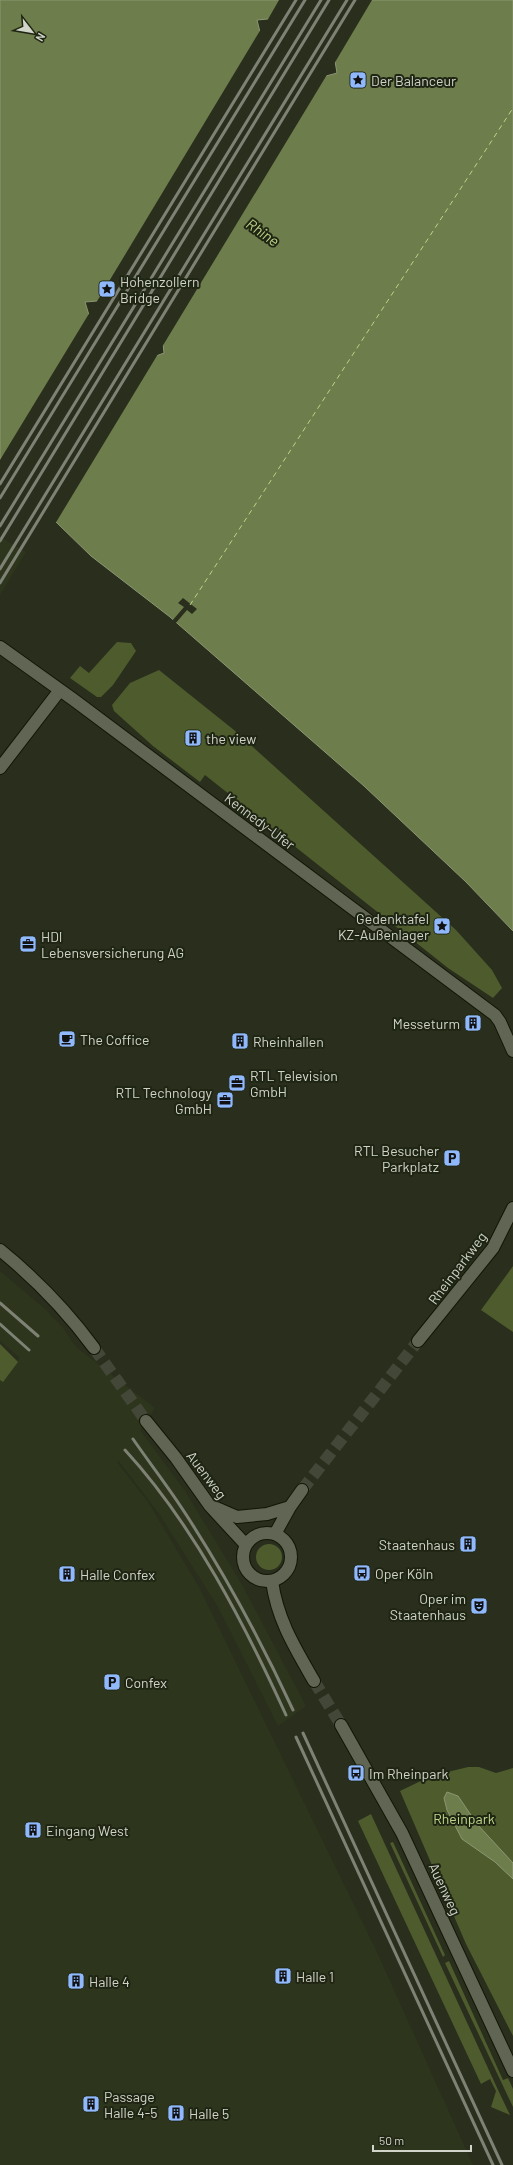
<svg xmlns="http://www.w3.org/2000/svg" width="513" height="2165" font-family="Barlow,sans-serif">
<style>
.built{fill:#2e351d}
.green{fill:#4e5b2d}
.water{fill:#6e7d4c;stroke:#8b9772;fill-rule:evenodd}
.pier{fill:#292e1d}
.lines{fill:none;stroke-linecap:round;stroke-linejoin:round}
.ferry{stroke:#bdd488;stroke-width:1;stroke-dasharray:5 4;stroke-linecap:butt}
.minor-tunnel{stroke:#424737;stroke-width:12;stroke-dasharray:12 6;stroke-linecap:butt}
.minor-casing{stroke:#121606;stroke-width:14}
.minor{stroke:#606653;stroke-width:12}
.rail{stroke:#7d8274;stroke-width:3}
.labels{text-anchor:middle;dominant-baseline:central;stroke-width:4;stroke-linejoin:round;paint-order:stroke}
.poi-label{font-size:14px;fill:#d0d4c9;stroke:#1f2513;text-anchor:start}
.street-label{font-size:14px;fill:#d0d4c9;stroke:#1f2513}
.park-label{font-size:14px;fill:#c0d78b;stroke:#1f2513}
.water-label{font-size:15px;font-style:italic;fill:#bdd488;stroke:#1f2513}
</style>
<rect width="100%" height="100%" fill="#292e1d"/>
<!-- built -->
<path class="built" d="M0 537 26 552 0 595Z
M0 1271 46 1310 63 1328 76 1347 155 1408 140 1430 185 1491 241 1583 306 1706 278 1726 218 1607 160 1515 121 1464 118 1461 117 1462 148 1502 199 1587 375 1948 473 2165H0V1345L17 1361 20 1358 0 1341Z"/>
<!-- green -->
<path class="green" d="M117 642 131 643 136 651 113 685 101 697H97L70 678 80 666 89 673Z
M159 670 234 730 456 930 492 970 502 988 493 998 448 968 205 775 200 782 153 746 114 711 112 705 130 683Z
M513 1266V1332L481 1310Z
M0 1344 18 1362 3 1382 0 1380Z
M256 1557a13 13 0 1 1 26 0a13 13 0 1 1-26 0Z
M468 1767H479L496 1773 513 1768V2036L466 1944 400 1791 431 1776Z
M371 1814 499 2092 510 2115 491 2107 496 2091 490 2079 481 2084 358 1821Z
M393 1842 445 1955 443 1957 390 1843Z
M449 1961 503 2080 508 2078 513 2089V2107L445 1963Z"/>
<!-- water -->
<path class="water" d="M0 0H513V931L466 882 364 786 170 617 91 556 20 487 0 474ZM268 19 335 61 337 73 326 76 260 32 257 20ZM97 301 163 344 164 353 156 356 89 315 85 302Z
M447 1792 458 1796 477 1824 513 1863V1879L495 1862 462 1839 447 1810 444 1798Z"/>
<!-- pier -->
<path class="pier" d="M279 0H372L334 64 267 21Z
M261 29 328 73 162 347 96 303Z
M90 312 158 354 55 524 19 489 0 476V460Z
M183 598 197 609 192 614 187 610 175 624 172 621 184 607 178 603Z"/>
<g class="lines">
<!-- ferry -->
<path class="ferry" d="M190 605 513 108"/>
<!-- minor-tunnel -->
<path class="minor-tunnel" d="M94 1348 146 1421
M302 1490 418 1341
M314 1681 341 1725"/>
<!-- minor casing -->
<g class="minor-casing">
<path id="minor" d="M0 647 74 700 495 1015 500 1022 513 1051
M0 768 60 690
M0 1250C37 1280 66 1310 94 1348
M418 1341 493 1248 513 1208
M146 1421 176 1458 210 1506 246 1545
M214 1507 237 1517 267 1514 290 1507
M243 1557a24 24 0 1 1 48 0a24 24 0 1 1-48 0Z
M275 1534 290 1507 302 1490
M272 1581C277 1619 295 1648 314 1681
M341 1725 402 1833 513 2071"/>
</g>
<!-- minor -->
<use href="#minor" class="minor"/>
<!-- rail -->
<path class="rail" d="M0 484 296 0
M0 498 305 0
M0 526 321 0
M0 541 329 0
M0 569 347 0
M0 583 355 0
M0 1303 38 1336
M0 1324 29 1350
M133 1439C151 1465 170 1489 187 1516 227 1578 262 1643 293 1710
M125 1450C193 1524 244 1623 286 1715
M303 1733 502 2165
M296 1737 493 2165"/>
</g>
<!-- icons -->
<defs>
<g id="sight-square" transform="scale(0.9)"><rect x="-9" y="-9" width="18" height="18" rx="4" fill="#8fb8fd" stroke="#1f2513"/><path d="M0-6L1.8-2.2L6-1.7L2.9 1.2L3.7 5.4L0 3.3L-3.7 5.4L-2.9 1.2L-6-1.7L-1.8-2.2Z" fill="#111"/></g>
<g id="building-square" transform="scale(0.9)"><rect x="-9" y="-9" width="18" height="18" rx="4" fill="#8fb8fd" stroke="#1f2513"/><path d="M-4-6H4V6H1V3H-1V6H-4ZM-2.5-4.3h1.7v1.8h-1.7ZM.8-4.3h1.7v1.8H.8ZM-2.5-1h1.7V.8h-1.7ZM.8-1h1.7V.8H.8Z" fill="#111"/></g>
<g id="office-square" transform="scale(0.9)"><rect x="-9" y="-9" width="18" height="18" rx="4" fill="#8fb8fd" stroke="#1f2513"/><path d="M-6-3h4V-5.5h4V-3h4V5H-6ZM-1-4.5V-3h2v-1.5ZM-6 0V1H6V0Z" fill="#111"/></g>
<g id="cafe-square" transform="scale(0.9)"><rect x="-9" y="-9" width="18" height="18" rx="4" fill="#8fb8fd" stroke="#1f2513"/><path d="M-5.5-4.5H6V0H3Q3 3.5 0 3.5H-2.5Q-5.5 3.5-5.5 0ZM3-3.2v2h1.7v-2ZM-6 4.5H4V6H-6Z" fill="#111"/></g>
<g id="parking-square" transform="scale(0.9)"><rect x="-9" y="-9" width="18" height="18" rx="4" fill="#8fb8fd" stroke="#1f2513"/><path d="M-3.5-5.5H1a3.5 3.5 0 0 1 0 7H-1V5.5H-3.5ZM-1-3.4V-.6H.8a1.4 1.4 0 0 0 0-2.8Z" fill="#111"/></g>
<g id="bus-square" transform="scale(0.9)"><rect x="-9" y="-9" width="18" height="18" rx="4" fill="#8fb8fd" stroke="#1f2513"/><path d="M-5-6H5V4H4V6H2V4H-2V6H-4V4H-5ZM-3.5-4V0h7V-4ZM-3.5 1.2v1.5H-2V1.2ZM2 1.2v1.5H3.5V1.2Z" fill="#111"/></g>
<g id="theatre-square" transform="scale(0.9)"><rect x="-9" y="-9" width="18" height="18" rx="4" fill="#8fb8fd" stroke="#1f2513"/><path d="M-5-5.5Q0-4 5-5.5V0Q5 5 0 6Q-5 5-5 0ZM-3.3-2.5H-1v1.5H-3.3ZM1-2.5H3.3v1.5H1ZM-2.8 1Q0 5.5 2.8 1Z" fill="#111"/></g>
</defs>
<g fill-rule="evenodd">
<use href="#sight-square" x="358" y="80"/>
<use href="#sight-square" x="107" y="289"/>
<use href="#building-square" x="193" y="738"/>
<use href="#sight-square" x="442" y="926"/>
<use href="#office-square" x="28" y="944"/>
<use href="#building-square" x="473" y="1023"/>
<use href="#cafe-square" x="67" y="1039"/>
<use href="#building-square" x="240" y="1041"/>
<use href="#office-square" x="237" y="1083"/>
<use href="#office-square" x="225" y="1100"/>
<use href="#parking-square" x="452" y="1158"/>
<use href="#building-square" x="468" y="1544"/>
<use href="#bus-square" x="362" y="1573"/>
<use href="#building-square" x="67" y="1574"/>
<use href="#theatre-square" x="479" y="1606"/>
<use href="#parking-square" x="112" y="1682"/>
<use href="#bus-square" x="356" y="1773"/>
<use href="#building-square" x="33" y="1830"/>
<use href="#building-square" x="283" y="1976"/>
<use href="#building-square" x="76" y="1981"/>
<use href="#building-square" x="91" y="2104"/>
<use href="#building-square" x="176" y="2113"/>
</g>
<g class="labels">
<!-- poi labels -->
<g class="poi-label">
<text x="371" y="80">Der Balanceur</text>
<text x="120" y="281">Hohenzollern<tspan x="120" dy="16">Bridge</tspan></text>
<text x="206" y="738">the view</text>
<text x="429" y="918" text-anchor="end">Gedenktafel<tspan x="429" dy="16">KZ-Außenlager</tspan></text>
<text x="41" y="936">HDI<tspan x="41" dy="16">Lebensversicherung AG</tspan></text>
<text x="460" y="1023" text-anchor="end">Messeturm</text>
<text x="80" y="1039">The Coffice</text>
<text x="253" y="1041">Rheinhallen</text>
<text x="250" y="1075">RTL Television<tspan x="250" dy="16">GmbH</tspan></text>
<text x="212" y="1092" text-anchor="end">RTL Technology<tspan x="212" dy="16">GmbH</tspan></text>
<text x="439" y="1150" text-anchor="end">RTL Besucher<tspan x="439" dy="16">Parkplatz</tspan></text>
<text x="455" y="1544" text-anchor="end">Staatenhaus</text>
<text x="375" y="1573">Oper Köln</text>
<text x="80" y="1574">Halle Confex</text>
<text x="466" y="1598" text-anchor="end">Oper im<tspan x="466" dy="16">Staatenhaus</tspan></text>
<text x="125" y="1682">Confex</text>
<text x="369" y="1773">Im Rheinpark</text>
<text x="46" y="1830">Eingang West</text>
<text x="296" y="1976">Halle 1</text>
<text x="89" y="1981">Halle 4</text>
<text x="104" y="2096">Passage<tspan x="104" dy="16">Halle 4-5</tspan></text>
<text x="189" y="2113">Halle 5</text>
</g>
<!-- street labels -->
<g class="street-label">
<text transform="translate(260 821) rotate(37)">Kennedy-Ufer</text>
<text transform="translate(457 1268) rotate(-53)">Rheinparkweg</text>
<text transform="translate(207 1475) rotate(53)">Auenweg</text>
<text transform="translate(445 1889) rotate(65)">Auenweg</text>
</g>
<!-- park labels -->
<g class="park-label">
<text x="464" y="1818">Rheinpark</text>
</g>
<!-- water labels -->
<g class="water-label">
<text transform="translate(263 232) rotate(35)">Rhine</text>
</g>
</g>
<!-- north arrow -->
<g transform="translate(32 32) rotate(121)" stroke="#1f2513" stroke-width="3" paint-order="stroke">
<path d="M0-3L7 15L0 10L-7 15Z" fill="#d0d4c9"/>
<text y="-6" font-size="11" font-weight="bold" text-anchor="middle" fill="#d0d4c9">N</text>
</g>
<!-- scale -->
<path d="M373 2145v6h98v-6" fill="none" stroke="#d0d4c9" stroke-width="2"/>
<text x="379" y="2145" font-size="12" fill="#d0d4c9" stroke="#1f2513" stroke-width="3" paint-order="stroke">50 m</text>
</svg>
